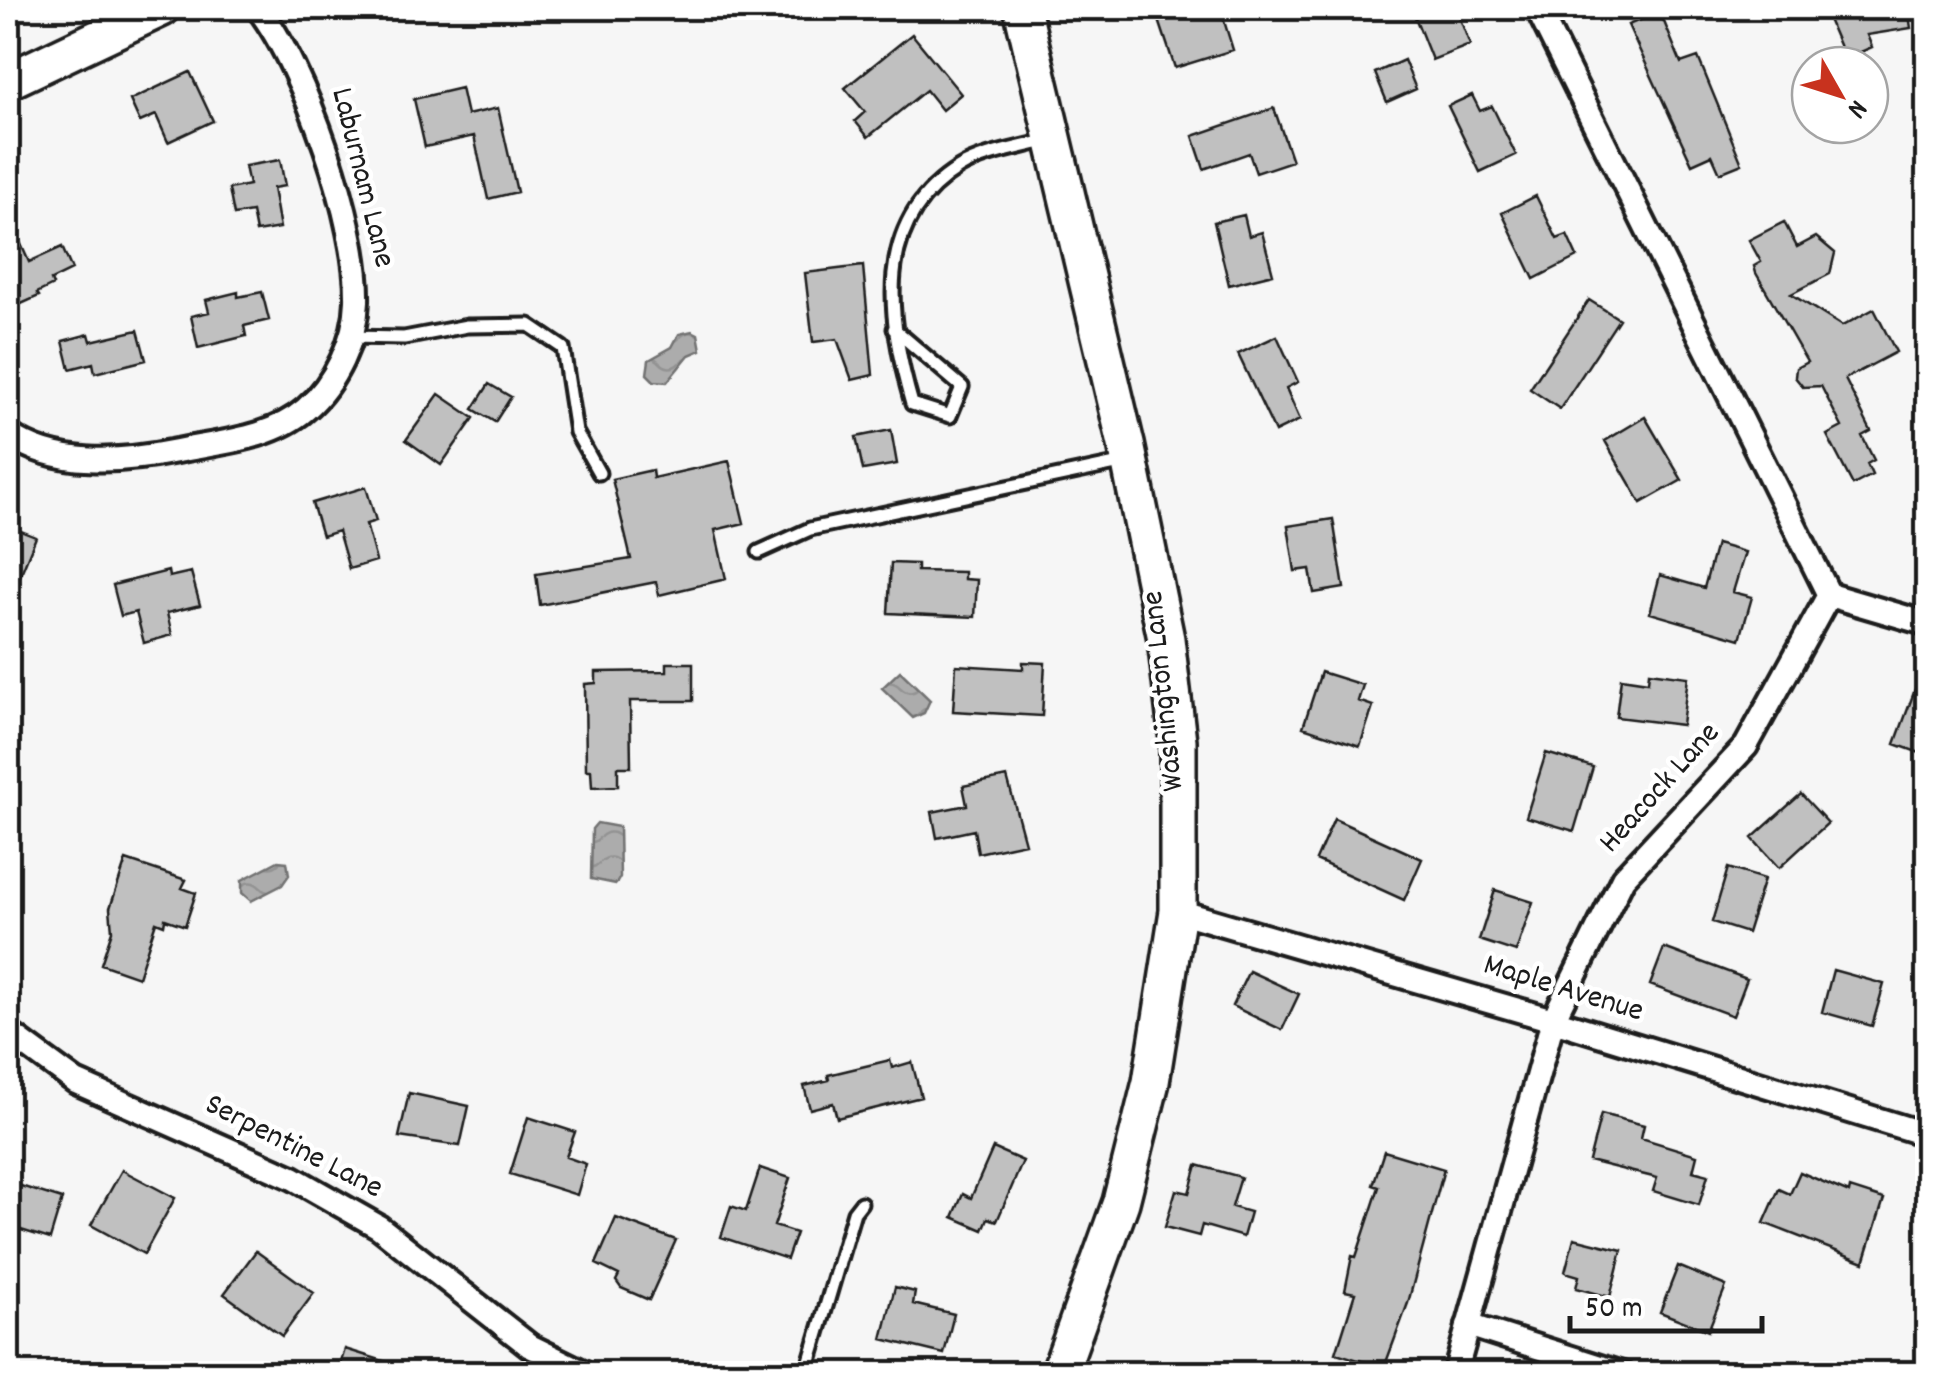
<svg xmlns="http://www.w3.org/2000/svg" width="1935" height="1381" font-family="Dekko,sans-serif">
<style>
.water{fill:url(#water-waves);stroke:#727272;stroke-width:2.5}
.building{fill:#c0c0c0;stroke:#1c1c1c;stroke-width:2.5}
.lines{fill:none;stroke-linecap:round;stroke-linejoin:round}
.lane-casing{stroke:#1c1c1c;stroke-width:19}
.street-casing{stroke:#1c1c1c;stroke-width:30}
.primary-casing{stroke:#1c1c1c;stroke-width:42}
.lane{stroke:#fff;stroke-width:11}
.street{stroke:#fff;stroke-width:22}
.primary{stroke:#fff;stroke-width:35}
.labels{text-anchor:middle;dominant-baseline:central;stroke-width:9;stroke-linejoin:round;paint-order:stroke}
.street-label{font-size:32px;fill:#1c1c1c;stroke:#fff}
</style>
<defs>
<pattern id="water-waves" width="16" height="10" patternUnits="userSpaceOnUse" patternTransform="scale(2.5)"><rect width="16" height="10" fill="#acacac"/><path d="M0 5q4-4 8 0t8 0" fill="none" stroke="#939393"/></pattern>
</defs>
<rect width="100%" height="100%" fill="#f6f6f6"/>
<filter id="ink" filterUnits="userSpaceOnUse"><feTurbulence type="fractalNoise" baseFrequency=".01" numOctaves="2"/><feDisplacementMap in="SourceGraphic" scale="20" xChannelSelector="R" yChannelSelector="G"/><feConvolveMatrix kernelMatrix="1 2 1 2 8 2 1 2 1" color-interpolation-filters="sRGB"/></filter>
<g filter="url(#ink)">
<!-- water -->
<path class="water" d="M692 331 698 334 701 350 689 355 667 382 654 381 647 374 649 360 672 347 679 334Z
M900 671 930 700 924 713 913 718 882 688Z
M597 823 619 827 620 877 616 884 591 879 592 829Z
M278 861 287 862 289 875 282 885 251 901 242 893V880Z"/>
<!-- building -->
<path class="building" d="M1155 8H1220L1233 50 1175 68Z
M1424 8H1456L1470 45 1432 60 1413 12Z
M1836 8H1908L1911 28 1867 35 1872 47 1845 59 1827 17 1837 13Z
M1660 12 1681 63 1698 57 1742 164 1720 173 1712 155 1692 164 1628 25Z
M912 34 961 94 942 110 926 90 868 137 855 121 865 112 845 88Z
M1404 60 1416 89 1387 102 1375 73Z
M190 72 213 121 168 142 156 115 140 122 130 100Z
M461 88 467 115 498 108 517 192 488 199 474 136 425 147 414 99Z
M1472 95 1480 111 1492 106 1516 155 1480 172 1448 106Z
M1274 108 1292 161 1256 173 1249 153 1204 169 1193 136Z
M280 160 285 186 273 188 280 228 256 232 252 212 234 215 229 189 249 185 245 166Z
M1536 196 1557 239 1567 235 1577 257 1534 279 1502 213Z
M8 215 29 262 62 247 72 270 51 280 53 285 37 293 39 296 8 310Z
M1244 215 1249 236 1262 232 1273 274 1229 285 1214 222Z
M1784 222 1797 247 1816 237 1835 253 1830 274 1791 294 1842 326 1874 309 1896 352 1845 379 1871 431 1862 436 1874 460 1867 464 1872 475 1853 485 1827 435 1842 427 1821 386 1803 387 1795 377 1796 368 1807 362 1756 273 1754 266 1761 262 1749 240Z
M863 266 873 375 852 380 837 339 813 342 805 273Z
M238 292V297L262 292 269 320 244 326 246 336 198 348 191 316 209 312 206 300Z
M1589 300 1619 319 1560 409 1530 389Z
M138 330 146 360 95 373 93 363 70 369 63 341 89 334 91 341Z
M1277 336 1298 382 1286 388 1300 420 1275 432 1238 354Z
M489 384 511 397 495 422 473 409Z
M439 394 474 418 441 465 406 440Z
M1645 417 1682 480 1641 503 1605 441Z
M891 430 897 464 863 470 856 437Z
M729 461 744 523 715 530 726 579 659 595 656 582 540 605 536 574 631 559 612 479 652 470 653 478Z
M366 487 376 521 366 524 376 561 349 569 338 531 322 536 312 503Z
M1333 519 1344 588 1314 593 1310 569 1295 571 1288 526Z
M8 526 36 537 8 605Z
M1716 544 1745 552 1733 592 1752 597 1740 639 1650 613 1660 575 1704 588Z
M891 563 917 564V571L964 572V579L977 580 975 617 888 613Z
M168 571 169 577 191 572 200 605 167 613 172 635 144 643 136 612 121 616 113 585Z
M1023 662 1045 663 1042 716 953 711 956 665 1023 669Z
M1925 662 1928 663V756L1895 744Z
M667 663H693V701H630L631 767H618V786L592 787 591 770H586L585 684 596 683V672L667 671Z
M1321 672 1363 685 1358 701 1373 706 1360 746 1303 727Z
M1649 672 1688 677 1682 725 1616 717 1621 678 1648 682Z
M1546 753 1593 767 1574 831 1526 817Z
M1007 777 1025 843 978 853 974 830 937 838 932 812 967 805 963 786Z
M1801 794 1828 823 1779 868 1752 838Z
M1334 819 1422 859 1404 900 1316 860Z
M126 860 186 880 182 888 196 893 185 926 165 919 164 925 156 922 138 977 101 964 112 931 110 908Z
M1728 868 1764 879 1747 933 1712 922Z
M1495 890 1533 902 1516 952 1479 940Z
M1664 948 1747 979 1733 1016 1650 985Z
M1833 970 1884 984 1872 1026 1822 1012Z
M1249 971 1299 994 1282 1030 1232 1006Z
M890 1060 892 1068 912 1062 921 1097 837 1118 833 1103 810 1109 804 1086 829 1080 828 1075Z
M409 1093 469 1106 460 1146 399 1137Z
M1601 1114 1644 1125 1641 1138 1697 1155 1693 1171 1708 1175 1699 1205 1653 1191 1657 1178 1589 1161Z
M528 1117 575 1132 566 1157 586 1164 577 1195 510 1174Z
M993 1148 1023 1161 997 1221 988 1218 983 1230 953 1217 963 1194 971 1198Z
M1384 1151 1444 1169 1408 1303 1384 1368 1336 1353 1355 1293 1345 1291 1352 1256 1356 1257 1379 1187 1373 1185Z
M1197 1165 1241 1177 1232 1207 1250 1212 1243 1237 1202 1225 1199 1236 1165 1227 1176 1190 1189 1193Z
M760 1168 790 1178 774 1226 796 1233 787 1259 721 1237 731 1206 746 1211Z
M122 1170 175 1198 144 1254 91 1225Z
M1800 1172 1849 1193 1850 1188 1884 1199 1864 1262 1764 1223 1779 1189 1790 1194Z
M8 1182 62 1199 50 1239 8 1226Z
M616 1218 676 1240 649 1300 621 1288 616 1281 619 1275 596 1264Z
M1574 1238 1622 1250 1610 1297 1576 1288 1579 1276 1565 1272Z
M256 1251 314 1293 282 1336 224 1294Z
M1678 1266 1726 1286 1708 1331 1660 1312Z
M895 1287 915 1292 913 1304 954 1314 944 1354 882 1339Z
M345 1349 409 1369V1374H337Z"/>
<g class="lines">
<!-- lane casing -->
<g class="lane-casing">
<path id="lane" d="M894 329 962 387 950 416 912 404C888 320 872 222 959 168 983 153 1021 148 1048 140
M348 337 404 338 467 326 529 325 563 348 576 432 599 473
M759 552 810 529 1125 462
M806 1374 854 1212 861 1203"/>
</g>
<!-- street casing -->
<g class="street-casing">
<path id="street" d="M8 434C56 468 122 462 177 451 220 442 272 439 306 409 335 384 356 339 357 301 359 224 305 69 258 8
M1829 595 1928 624
M1178 911 1553 1020 1928 1135
M8 1032 76 1082 293 1178 379 1227 530 1346 587 1374
M1468 1325 1622 1374
M1455 1374 1553 1020 1623 878 1746 746 1829 595 1537 8"/>
</g>
<!-- primary casing -->
<g class="primary-casing">
<path id="primary" d="M1022 8 1126 444 1166 639 1178 741V911L1151 1082 1121 1202 1059 1374
M8 81 162 8"/>
</g>
<!-- lane -->
<use href="#lane" class="lane"/>
<!-- street -->
<use href="#street" class="street"/>
<!-- primary -->
<use href="#primary" class="primary"/>
</g>
</g>
<g class="labels">
<!-- street labels -->
<g class="street-label">
<text transform="translate(361 178) rotate(76)">Laburnam Lane</text>
<text transform="translate(1165 691) rotate(-96)">Washington Lane</text>
<text transform="translate(1661 789) rotate(-48)">Heacock Lane</text>
<text transform="translate(1563 990) rotate(17)">Maple Avenue</text>
<text transform="translate(293 1148) rotate(27)">Serpentine Lane</text>
</g>
</g>
<!-- margin -->
<rect width="1935" height="1381" fill="none" stroke="#fff" stroke-width="40"/>
<rect x="20" y="20" width="1895" height="1341" fill="none" stroke="#1c1c1c" stroke-width="4" filter="url(#ink)"/>
<!-- north arrow -->
<g transform="translate(1840 95) rotate(129)"><circle r="48" fill="#ffffff" stroke="#a4a4a4" stroke-width="2.5"/>
<path d="M0-8L18 38L0 25L-18 38Z" fill="#c8321e"/>
<text y="-15" font-size="28" font-weight="bold" text-anchor="middle" fill="#1c1c1c">N</text>
</g>
<!-- scale -->
<path d="M1570 1316v15h192v-15" fill="none" stroke="#1c1c1c" stroke-width="5"/>
<text x="1585" y="1316" font-size="30" fill="#1c1c1c" stroke="#ffffff" stroke-width="8" paint-order="stroke">50 m</text>
</svg>
